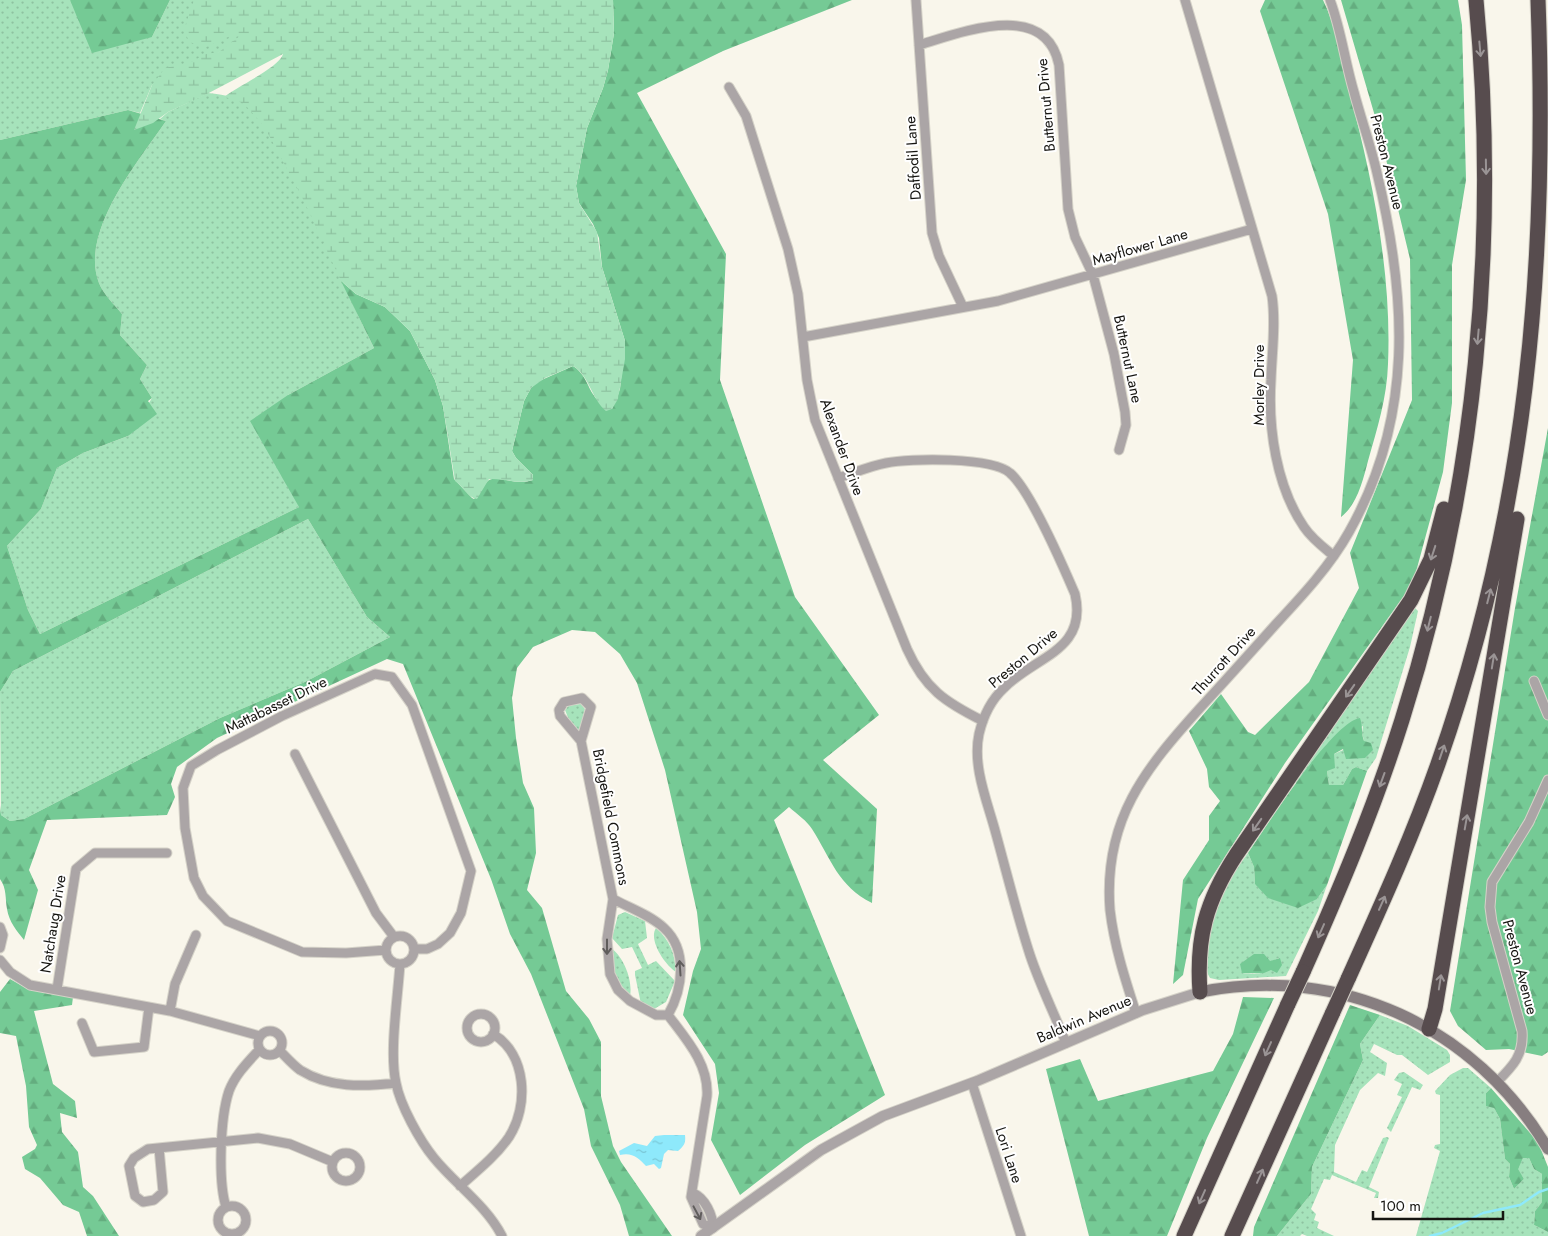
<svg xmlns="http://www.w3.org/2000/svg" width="1548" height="1236" font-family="Jost,sans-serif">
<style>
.grass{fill:url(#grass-dots);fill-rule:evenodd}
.forest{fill:url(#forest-firs)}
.wetland{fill:url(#wetland-marsh)}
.water{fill:url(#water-ripples)}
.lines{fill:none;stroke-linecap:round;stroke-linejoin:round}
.stream{stroke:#8ee9fb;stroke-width:2.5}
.minor-casing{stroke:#d5d2c8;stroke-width:11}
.tertiary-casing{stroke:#d5d2c8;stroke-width:12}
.secondary-casing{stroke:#d5d2c8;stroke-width:13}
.motorway-casing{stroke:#d5d2c8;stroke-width:17}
.minor{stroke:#aba5a6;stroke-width:9}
.tertiary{stroke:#aba5a6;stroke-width:10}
.secondary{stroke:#877e80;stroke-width:11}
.motorway{stroke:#574c4e;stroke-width:15}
.motorway-bridge-casing{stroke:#d5d2c8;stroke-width:17;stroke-linecap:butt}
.motorway-bridge{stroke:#574c4e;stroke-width:15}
.oneway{stroke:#9a9495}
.oneway2{stroke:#605d5c}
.labels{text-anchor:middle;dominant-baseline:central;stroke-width:4;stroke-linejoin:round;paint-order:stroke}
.street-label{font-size:15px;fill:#161511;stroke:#fff}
</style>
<defs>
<pattern id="grass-dots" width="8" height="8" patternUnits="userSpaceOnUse" patternTransform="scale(1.25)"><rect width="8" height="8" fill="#a6e3bb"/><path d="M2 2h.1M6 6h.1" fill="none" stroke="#8ec2a0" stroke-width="1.8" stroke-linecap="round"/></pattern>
<pattern id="forest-firs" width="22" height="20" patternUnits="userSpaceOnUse" patternTransform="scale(1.25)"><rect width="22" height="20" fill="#75ca95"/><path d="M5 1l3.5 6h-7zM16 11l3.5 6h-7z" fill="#64ad7f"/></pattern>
<pattern id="wetland-marsh" width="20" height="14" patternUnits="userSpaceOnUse" patternTransform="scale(1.25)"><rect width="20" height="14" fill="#a6e3bb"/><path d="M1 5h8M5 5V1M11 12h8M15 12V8" fill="none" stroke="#8ec2a0"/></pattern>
<pattern id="water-ripples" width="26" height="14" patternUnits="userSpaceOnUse" patternTransform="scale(1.25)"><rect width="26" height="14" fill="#8ee9fb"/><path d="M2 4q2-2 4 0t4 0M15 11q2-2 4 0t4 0" fill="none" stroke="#7ac7d6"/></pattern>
</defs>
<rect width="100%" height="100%" fill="#f9f6eb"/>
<!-- grass -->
<path class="grass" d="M0 0H70L73 3 152 37 170 0H195L242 30 244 34 240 42 152 85 140 113 128 110 0 140Z
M208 93C227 95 242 98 257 111 271 125 286 159 295 178 322 234 346 292 374 348L288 395 299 507 40 634 28 610 7 546 41 509 57 468 83 453 128 436 152 398 140 379 147 365 120 335 122 314C115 305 103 294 99 283 79 232 138 162 166 121L160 119 168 112Z
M308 519 367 617 390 637 307 681 220 718 24 819 10 821 1 815 0 692 13 671Z
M1414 607 1418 611 1410 647 1376 758 1367 771 1356 767 1352 769 1343 785H1329L1327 771 1334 754 1364 741 1362 733 1363 726 1327 744 1296 784V781Z
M581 704 585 709 580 733 569 720 565 710 569 705Z
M1248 853 1254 867 1255 884 1317 899 1327 885 1318 911 1286 976 1219 980 1210 978C1204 968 1206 959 1208 948 1213 909 1224 885 1248 853ZM1279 958C1268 975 1262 974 1242 973Z
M625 912 645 921 647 938 638 944 648 965 656 961 675 981 666 1002 654 1009 641 1004 635 975V971L642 968 632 947 622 949 612 938 618 915Z
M656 928C670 940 675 954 676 972 665 965 648 940 656 928Z
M611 948C624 957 633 981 630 996 616 981 611 968 611 948Z
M1380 1015 1408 1026 1447 1050 1450 1055V1062L1428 1075 1402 1055H1397L1374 1044 1370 1052 1387 1063 1385 1076 1378 1073 1360 1090 1335 1145 1334 1172 1356 1182 1362 1170 1367 1172 1383 1138 1387 1137 1389 1138 1369 1187 1379 1192 1378 1198H1374L1376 1193 1332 1175 1330 1180 1324 1179 1311 1209 1316 1214 1314 1220 1319 1222 1317 1228 1334 1236H1307L1302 1234 1300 1236H1277L1311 1194 1312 1167 1363 1060 1360 1044Z
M1463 1068H1468L1491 1088 1486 1093 1500 1119 1505 1159 1510 1164 1509 1177 1514 1189 1524 1179 1517 1169 1523 1158H1529L1534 1169 1542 1174V1202L1535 1211 1534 1225 1548 1232V1236H1416L1440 1151 1434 1148 1435 1145 1440 1144V1095L1436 1094 1435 1091 1450 1075Z
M1404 1072 1423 1085 1420 1090 1412 1087 1391 1132 1387 1128 1402 1097 1397 1095 1402 1084 1394 1080 1399 1073Z"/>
<!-- forest -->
<path class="forest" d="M70 0H170L152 37 92 53Z
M613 0H852L723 51 637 93 726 254 720 380 795 597 879 715 823 760 877 809 872 903C838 886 831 859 812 829 807 821 797 814 789 807L774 820 885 1095 805 1145 740 1195 711 1140 719 1093 715 1064 683 1015 693 971 701 949 697 912 665 770 637 683 620 654 595 632 572 630 533 647 517 668 512 698 516 738 523 783 534 808 536 853 527 890 542 908 566 991 589 1019 601 1042V1096L613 1146 621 1162 672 1236H629L620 1205 591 1146 584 1109 531 974 510 934 491 879 403 664 387 659 217 738 177 767 171 784 175 797 167 815 47 820 29 870 38 890 24 940C17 931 9 922 7 909 5 898 7 889 0 879V805L1 815 10 821 24 819 220 718 307 681 390 637 367 617 308 519 13 671 0 692V140L128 110 166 121C138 162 79 232 99 283 103 294 115 305 122 314L120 335 147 365 140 379 152 398 148 401 157 414 128 436 83 453 57 468 41 509 7 546 28 610 40 634 299 507 250 421 288 395 374 348 341 281 356 294 385 307 410 331 435 380 443 406 454 479 472 498 474 499C481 493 485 482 489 480 499 475 515 486 533 480V475L516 458 512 451 524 401 531 388 537 382 573 366C592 378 586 400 612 409L620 389 625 341 602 267 599 238 593 224 579 203 576 186 587 128 603 88 608 70 614 33Z
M1265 0H1323C1336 26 1341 59 1348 87 1372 176 1392 272 1388 364 1387 398 1377 429 1368 461 1363 480 1357 505 1341 517L1353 360 1328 214 1260 11Z
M1341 0H1458L1462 25 1466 180 1452 265V403L1443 472 1413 583 1285 763 1198 899 1183 975 1173 984 1183 880 1209 840V816L1220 801 1209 787 1207 769 1189 731 1221 694 1248 732 1255 735 1309 682 1359 588 1350 553 1412 400 1410 259 1379 130Z
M1548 428V1052L1542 1056 1509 1049 1486 1050 1458 1026 1450 1011 1515 608Z
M1360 718C1363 726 1361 733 1364 741L1371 743 1373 750 1365 758 1346 759 1343 749 1334 754 1335 768 1327 771 1329 785H1343L1352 769 1356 767 1367 771 1327 885 1317 899 1298 908 1268 898 1255 884 1254 867 1248 853C1266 827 1332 722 1360 718Z
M1254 954H1264L1270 961 1280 958 1282 965 1277 973 1271 970 1264 973H1242L1240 964Z
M10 979 26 988 73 997 72 1005 34 1011 53 1084 75 1101 77 1118 60 1113 62 1132 78 1152 83 1187 93 1196 119 1236H87L79 1212 63 1205 40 1178 25 1169 22 1157 35 1149 37 1145 29 1127 26 1086 16 1036 0 1033V992Z
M1243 997 1274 998 1207 1138 1167 1236H1089L1046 1069 1080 1059 1098 1101 1213 1071 1233 1034Z
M1350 1005 1380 1015 1360 1044 1363 1060 1312 1167 1311 1194 1277 1236H1253L1254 1227Z
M1491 1088 1538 1142 1548 1167V1232L1534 1225 1535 1211 1542 1202V1174L1534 1169 1529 1158H1523L1518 1169 1524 1179 1514 1189 1509 1177 1510 1164 1505 1159 1500 1119 1494 1108 1486 1106V1093Z"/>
<!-- wetland -->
<path class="wetland" d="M194 0H613L614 33 608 70 603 88 587 128 576 186 579 203 597 232 602 267 625 341V359L618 399 612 409 606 411C592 400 589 375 573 366L545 378 531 388 524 401 512 451 516 458 533 475V480C517 485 505 478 489 479L477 499C467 497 464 487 455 481L443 406 435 380 410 331 385 307 356 294 341 281 302 197 264 126 246 106 237 100 224 97C236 87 280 67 283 54L203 96 168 112 153 123 134 130 152 85 165 68 191 62 206 54 219 52 241 35 237 33 206 47 189 42 184 29Z"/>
<!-- water -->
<path class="water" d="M664 1135H685C686 1143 684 1146 678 1151L668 1150 664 1154 661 1168 659 1169 654 1164 646 1166C639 1158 632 1152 620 1155L619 1151 634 1143 647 1146 655 1136Z"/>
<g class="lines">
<!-- stream -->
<path class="stream" d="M1430 1236 1442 1233 1483 1213 1520 1205 1539 1192 1548 1189"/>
<!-- minor casing -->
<g class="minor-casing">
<path id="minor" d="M916 0 932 233 939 256 963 307
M1185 0 1272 296C1276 323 1272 352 1271 380 1268 428 1276 486 1304 527 1312 539 1323 547 1334 556
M919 45C965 31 1046 0 1059 65L1068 209 1075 237 1093 275 1114 354 1125 412 1126 425 1119 450
M729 87 746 116 788 249 798 294 807 380 815 420 907 649C925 689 945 702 983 721
M803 337 998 301 1252 229
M838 478C854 473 870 466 886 463 910 458 992 457 1010 473 1030 490 1063 566 1075 594 1088 651 1035 656 1004 688 991 700 983 717 979 734 972 767 988 803 996 834 1007 874 1017 915 1030 955 1040 985 1054 1013 1066 1043
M1534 681 1548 715
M582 698 591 707 581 741 560 716 559 710 564 702Z
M581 741 613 899 607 939 610 974 618 990 630 1001 656 1015H668
M295 754 376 913 394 937
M613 899C630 908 650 915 664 928 688 950 683 989 668 1015
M0 927 3 935 0 948
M386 950a14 14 0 1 1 28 0a14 14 0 1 1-28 0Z
M386 950 346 953 302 952 227 921 203 896 194 878 185 828 183 788 191 766 217 750 282 716 375 674 392 677 412 705 471 871 461 913 450 933 438 944 427 949H414
M0 960 10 972 30 985 170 1011 260 1036
M400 964C398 996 389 1053 396 1083 400 1105 420 1141 434 1158 455 1184 486 1205 502 1236
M57 989 76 869 95 853H167
M170 1011 175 984 196 935
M1136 1013C1125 979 1114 945 1110 910 1103 820 1145 769 1201 707 1226 680 1251 652 1276 624 1302 596 1330 566 1349 532 1414 417 1407 298 1377 173 1371 146 1361 119 1354 92 1345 62 1341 29 1330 0
M467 1028a14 14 0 1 1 28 0a14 14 0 1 1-28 0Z
M668 1015C686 1039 709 1064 707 1096L691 1197 703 1224 713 1228
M82 1023 94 1052 144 1047 149 1007
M258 1043a12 12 0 1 1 24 0a12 12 0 1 1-24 0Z
M280 1051C286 1057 293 1065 300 1070 329 1088 363 1087 396 1083
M1497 1082C1513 1066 1524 1055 1522 1031L1492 922 1490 907 1492 882 1529 822 1548 780
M972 1083 1021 1236
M159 1148 163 1192 154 1200 143 1202 135 1196 129 1166 134 1158 148 1149 258 1138 290 1144 333 1162
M332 1167a14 14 0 1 1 28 0a14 14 0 1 1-28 0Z
M460 1186C477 1171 496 1156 509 1137 529 1106 527 1054 493 1034
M693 1193C705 1198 713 1215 713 1228
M218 1220a14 14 0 1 1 28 0a14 14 0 1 1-28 0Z
M226 1207C218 1181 220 1118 229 1091 235 1075 248 1062 259 1050"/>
</g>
<!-- tertiary casing -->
<g class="tertiary-casing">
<path id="tertiary" d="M701 1236 821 1150 883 1116 977 1081 1143 1010 1200 992"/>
</g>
<!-- secondary casing -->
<g class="secondary-casing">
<path id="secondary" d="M1200 992C1341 964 1475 1026 1548 1149"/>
</g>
<!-- motorway casing -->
<g class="motorway-casing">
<path id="motorway" d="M1303 972C1340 889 1375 806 1402 720 1476 487 1499 242 1476 0
M1348 979C1380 908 1412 838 1438 764 1527 511 1548 266 1538 0
M1200 992C1196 938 1206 901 1236 855L1411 600 1431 559 1444 509
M1429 1029 1435 1009 1517 519
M1184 1236 1288 1004
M1232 1236 1333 1012"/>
</g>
<!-- minor -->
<use href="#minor" class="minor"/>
<!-- tertiary -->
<use href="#tertiary" class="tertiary"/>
<!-- secondary -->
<use href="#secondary" class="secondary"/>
<!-- motorway -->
<use href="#motorway" class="motorway"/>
<!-- motorway-bridge casing -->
<g class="motorway-bridge-casing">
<path id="motorway-bridge" d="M1288 1004 1303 972
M1333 1012 1348 979"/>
</g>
<!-- motorway-bridge -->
<use href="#motorway-bridge" class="motorway-bridge"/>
</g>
<!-- one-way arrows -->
<defs><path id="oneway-shaft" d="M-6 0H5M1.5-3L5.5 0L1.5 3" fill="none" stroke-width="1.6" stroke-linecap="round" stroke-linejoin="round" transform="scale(1.25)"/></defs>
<g class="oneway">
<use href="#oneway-shaft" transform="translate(1480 49) rotate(85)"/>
<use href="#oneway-shaft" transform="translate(1486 167) rotate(89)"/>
<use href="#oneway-shaft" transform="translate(1478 337) rotate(95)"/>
<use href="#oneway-shaft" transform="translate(1433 553) rotate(108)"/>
<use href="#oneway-shaft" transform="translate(1489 596) rotate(-76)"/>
<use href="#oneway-shaft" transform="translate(1429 624) rotate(104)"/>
<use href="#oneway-shaft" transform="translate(1493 661) rotate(-81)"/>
<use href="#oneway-shaft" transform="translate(1350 691) rotate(125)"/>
<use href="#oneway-shaft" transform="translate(1442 752) rotate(-71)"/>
<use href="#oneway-shaft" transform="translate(1382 780) rotate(110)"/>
<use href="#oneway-shaft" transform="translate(1466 822) rotate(-80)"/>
<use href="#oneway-shaft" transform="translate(1257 825) rotate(125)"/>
<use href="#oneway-shaft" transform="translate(1382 903) rotate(-66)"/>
<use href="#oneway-shaft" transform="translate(1321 931) rotate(114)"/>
<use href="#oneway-shaft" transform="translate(1440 982) rotate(-81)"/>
<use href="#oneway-shaft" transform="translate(1268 1049) rotate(114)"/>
<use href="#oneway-shaft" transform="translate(1260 1176) rotate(-66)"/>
<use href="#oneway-shaft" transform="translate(1202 1197) rotate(114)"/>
</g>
<g class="oneway2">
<use href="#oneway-shaft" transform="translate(607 947) rotate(90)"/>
<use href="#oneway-shaft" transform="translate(680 968) rotate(-94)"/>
<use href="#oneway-shaft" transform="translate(697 1213) rotate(62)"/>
</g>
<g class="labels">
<!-- street labels -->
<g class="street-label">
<text transform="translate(1046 105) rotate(-95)">Butternut Drive</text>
<text transform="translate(913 158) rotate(-94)">Daffodil Lane</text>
<text transform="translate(1387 162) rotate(76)">Preston Avenue</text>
<text transform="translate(1140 247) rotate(-16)">Mayflower Lane</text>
<text transform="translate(1128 359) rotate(78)">Butternut Lane</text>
<text transform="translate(1259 385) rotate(-90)">Morley Drive</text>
<text transform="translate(842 447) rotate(70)">Alexander Drive</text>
<text transform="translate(1023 658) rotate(-40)">Preston Drive</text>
<text transform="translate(1224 661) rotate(-48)">Thurrott Drive</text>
<text transform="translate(276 705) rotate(-26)">Mattabasset Drive</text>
<text transform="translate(611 817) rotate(79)">Bridgefield Commons</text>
<text transform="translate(53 924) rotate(-81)">Natchaug Drive</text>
<text transform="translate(1520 967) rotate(75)">Preston Avenue</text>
<text transform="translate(1084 1019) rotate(-23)">Baldwin Avenue</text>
<text transform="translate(1009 1155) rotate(72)">Lori Lane</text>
</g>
</g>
<!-- scale -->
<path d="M1373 1211v8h130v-8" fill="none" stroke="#161511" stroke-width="2.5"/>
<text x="1380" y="1211" font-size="15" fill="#161511" stroke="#ffffff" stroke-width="4" paint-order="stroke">100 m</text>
</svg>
